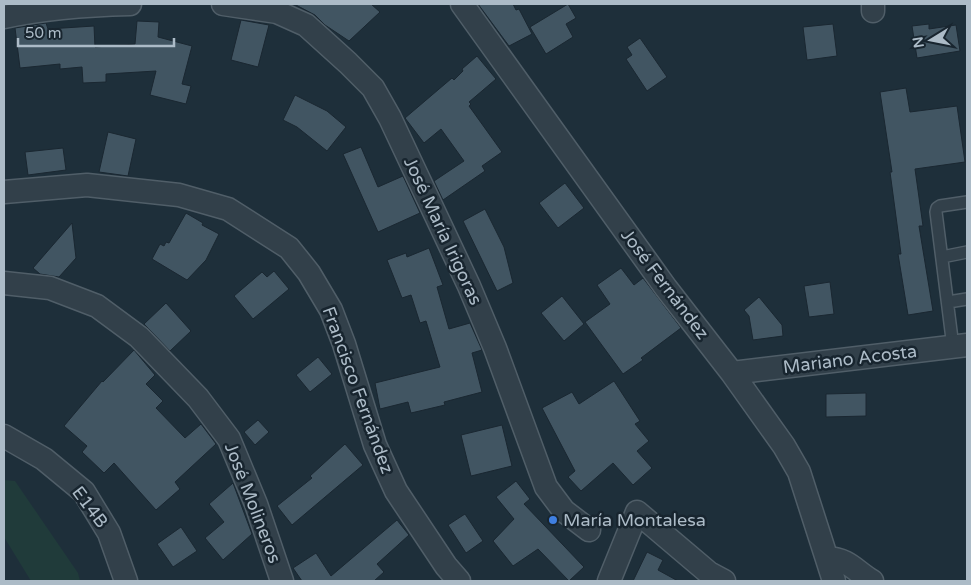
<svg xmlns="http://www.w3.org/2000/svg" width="971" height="585" font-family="'Varela Round',sans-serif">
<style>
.green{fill:#203b3a}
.building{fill:#415562;stroke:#1a2731}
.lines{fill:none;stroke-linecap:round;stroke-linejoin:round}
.lane-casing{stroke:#505e68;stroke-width:14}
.street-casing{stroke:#505e68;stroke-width:25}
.lane{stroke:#32404a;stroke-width:11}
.street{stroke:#32404a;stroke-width:22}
.shop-dot{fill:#3f7fe0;stroke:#18252f;stroke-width:2}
.labels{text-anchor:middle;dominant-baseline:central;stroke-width:5;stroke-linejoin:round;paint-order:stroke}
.street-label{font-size:18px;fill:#acbbc7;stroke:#18252f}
.poi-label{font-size:18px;fill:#acbbc7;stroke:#18252f;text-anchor:start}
</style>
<rect width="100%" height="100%" fill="#1e2f3a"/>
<!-- green -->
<path class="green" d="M4 480 15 481 78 573 80 581H31L4 537Z"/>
<!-- building -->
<path class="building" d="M294 4H371L380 12 349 41 325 25 315 15Z
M478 4H513L516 10 519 9 532 34 509 46Z
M568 4 576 18 566 24 573 37 546 54 530 27Z
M241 20 269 25 258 67 231 60Z
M137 21 159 22 158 37 192 46 182 84 191 86 186 104 150 95 156 71 106 74V82L83 83 82 67 60 69V64L20 68 15 28 46 23 48 29 94 26 95 47 135 44Z
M833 24 837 56 807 60 803 27Z
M929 24V29L956 25 960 51 917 58 912 26Z
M640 38 667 77 647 91 626 59 632 55 627 47Z
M477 56 496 79 469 102 471 104 469 106 502 152 482 166 485 171 443 200 434 181 464 161 441 129 424 143 405 118 452 78 454 80 463 71 462 69Z
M906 88 910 112 957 106 965 162 915 169 923 226H919L933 311 908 315 898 254H901L890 172H892L880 92Z
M295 95 327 111 346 127 327 151 297 127 283 120Z
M108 132 136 139 128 176 99 172Z
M361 147 378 187 403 176 420 213 378 232 343 154Z
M63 148 66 170 28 175 25 152Z
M565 183 584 208 558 228 539 203Z
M485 209 504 247 513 283 497 291 463 221Z
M186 213 203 223 202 225 219 234 206 260 187 280 152 259 160 244 164 246 166 242 169 243Z
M72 223 76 258 59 277 40 274 33 268Z
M429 248 443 285 437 287 449 329 470 323 482 350 472 353 482 392 444 402 445 405 411 413 408 402 380 409 375 383 440 367 426 321 420 323 411 295 402 298 387 260 406 253 407 257Z
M621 268 634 285 643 278 681 328 641 358 643 360 623 374 585 322 610 304 597 285Z
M274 271 289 289 253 319 234 296 262 272 267 277Z
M830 282 834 314 809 317 804 286Z
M562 296 584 324 564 341 541 313Z
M759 297 782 325 783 336 753 340 749 316 744 310Z
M166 303 191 331 170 351 144 324Z
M134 350 155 375 146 384 163 401 156 408 185 438 201 424 216 444 175 482 180 489 156 510 114 463 104 473 82 452 87 446 64 426 102 381 103 382Z
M318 357 332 374 310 392 296 375Z
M614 381 640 421 635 424 649 441 637 451 652 468 633 485 613 463 581 491 568 477 575 471 542 408 572 392 579 404Z
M866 393V416L826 417V394Z
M258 420 269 432 255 445 244 432Z
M502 425 512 466 471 476 461 435Z
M345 444 363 465 292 525 277 506 312 478 310 476Z
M516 481 530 499 524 504 584 567 569 581 538 549 513 566 493 541 514 519 496 497Z
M233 483 252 534 223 560 205 538 224 522 209 504Z
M465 514 483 541 466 553 448 525Z
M397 520 409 535 377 564 384 572 374 581H302L293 568 316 553 331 576Z
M181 527 197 551 173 567 157 544Z
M647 552 663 560 658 570 678 581H633Z"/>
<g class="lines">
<!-- lane casing -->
<g class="lane-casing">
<path id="lane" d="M942 257 967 252
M948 302 967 299
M953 347 936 212 937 208 940 206 967 202"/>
</g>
<!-- street casing -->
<g class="street-casing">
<path id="street" d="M223 4 277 12 306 25 348 63 373 88 390 118 469 286 495 348 546 487 564 511 589 530
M462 4 666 288 732 373 784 446 799 472 834 581
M873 11V4
M4 17C46 8 87 5 130 4
M4 192 87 185 179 195 228 209 289 248 309 273 331 310 344 344 375 445 396 491 446 566 459 581
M4 283 50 288 97 306 139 337 198 398 229 439 256 504 282 581
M732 373 967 345
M4 436 44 459 84 492 109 533 126 581
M827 558C849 559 855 571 872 581
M609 581 637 512 709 573 724 581"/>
</g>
<!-- lane -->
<use href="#lane" class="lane"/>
<!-- street -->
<use href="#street" class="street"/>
</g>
<!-- markers -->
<circle class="shop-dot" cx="553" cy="520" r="5"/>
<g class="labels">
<!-- street labels -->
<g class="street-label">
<text transform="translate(443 231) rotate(65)">José María Irigoras</text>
<text transform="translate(665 284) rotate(53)">José Fernández</text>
<text transform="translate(850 359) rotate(-7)">Mariano Acosta</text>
<text transform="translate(358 390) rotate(70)">Francisco Fernández</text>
<text transform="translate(253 503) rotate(69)">José Molineros</text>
<text transform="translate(90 507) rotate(53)">E14B</text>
</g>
<!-- poi labels -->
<g class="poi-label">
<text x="563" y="520">María Montalesa</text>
</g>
</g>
<!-- border -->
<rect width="971" height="585" fill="none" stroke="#acbbc7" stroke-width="10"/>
<!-- north arrow -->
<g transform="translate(931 40) rotate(260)" stroke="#18252f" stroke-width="4" paint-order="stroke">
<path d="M0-4L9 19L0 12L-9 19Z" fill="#acbbc7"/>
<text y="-8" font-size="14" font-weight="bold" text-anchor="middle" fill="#acbbc7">N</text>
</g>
<!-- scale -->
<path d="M18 38v8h156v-8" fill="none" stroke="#acbbc7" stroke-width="2.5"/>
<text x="25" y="38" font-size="15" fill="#acbbc7" stroke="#18252f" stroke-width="4" paint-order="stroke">50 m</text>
</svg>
